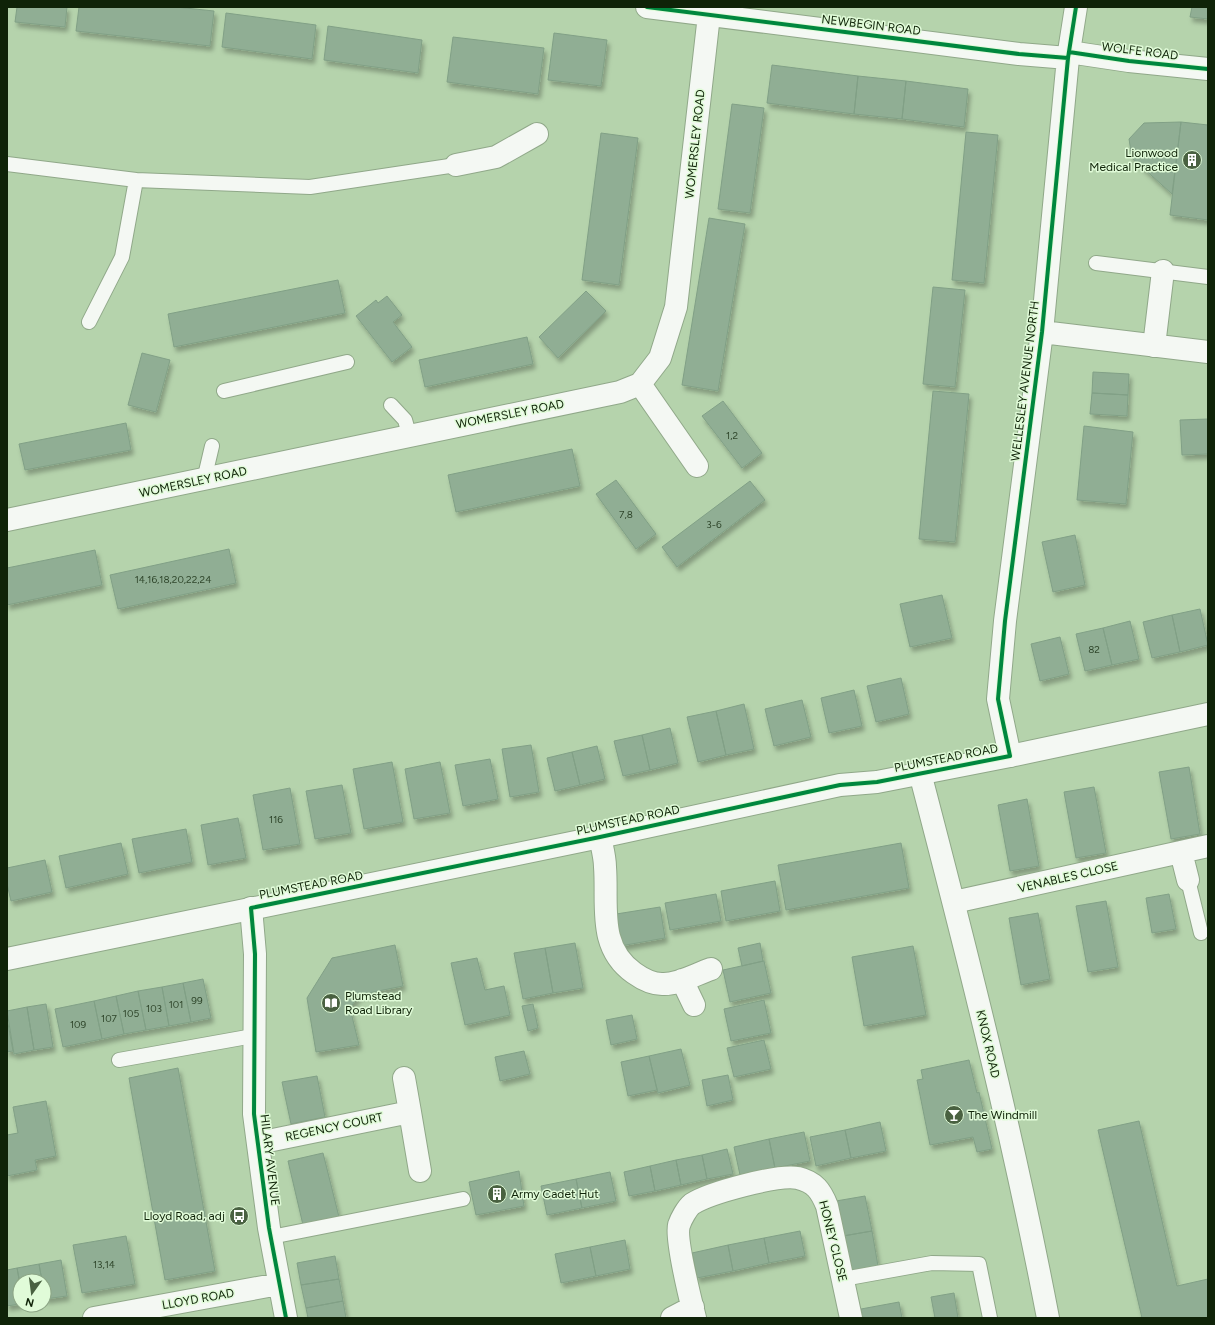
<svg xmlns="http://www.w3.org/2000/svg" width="1215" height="1325" font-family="Figtree,sans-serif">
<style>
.building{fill:#90ae94;stroke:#81a086;filter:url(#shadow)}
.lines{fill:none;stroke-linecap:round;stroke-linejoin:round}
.service-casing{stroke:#90a889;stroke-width:16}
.minor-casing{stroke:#90a889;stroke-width:24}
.secondary-casing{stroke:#90a889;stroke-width:24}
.service{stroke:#f4f8f3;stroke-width:14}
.minor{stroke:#f4f8f3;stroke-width:22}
.secondary{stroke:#f4f8f3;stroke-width:22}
.cycleway-casing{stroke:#e0fbd8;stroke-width:6}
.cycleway{stroke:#00873e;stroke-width:4}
.labels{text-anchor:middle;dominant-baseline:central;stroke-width:3;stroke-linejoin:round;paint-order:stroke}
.number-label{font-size:10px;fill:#2f462b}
.street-label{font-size:12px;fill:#0f2308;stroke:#e0fbd8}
.poi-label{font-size:12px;fill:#0f2308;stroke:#e0fbd8;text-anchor:start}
</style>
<defs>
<filter id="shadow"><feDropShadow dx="2.5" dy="4.5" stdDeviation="2" flood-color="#0004"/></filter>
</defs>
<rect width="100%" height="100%" fill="#b5d3ac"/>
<!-- building -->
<path class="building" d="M17 7H67L65 27 15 22Z
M79 7H176L214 11 210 46 76 31Z
M1192 7H1208V19L1190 17Z
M226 13 316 25 312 59 222 47Z
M328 26 422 40 418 73 324 60Z
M554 33 607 40 601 86 548 80Z
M453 37 544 48 538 94 447 82Z
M772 65 858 76 854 114 767 103Z
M858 76 906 81 902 119 854 114Z
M906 81 968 89 964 127 902 119Z
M732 104 764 108 750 213 718 209Z
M1181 122 1208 125V220L1170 215Z
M1181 122 1172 194 1132 158 1129 139 1144 123Z
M966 132 998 135 984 283 952 280Z
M601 133 638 138 619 285 582 280Z
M709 218 745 224 718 391 682 385Z
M338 280 345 313 174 347 168 314Z
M933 287 965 290 955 387 923 384Z
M586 291 606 311 558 358 539 337Z
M387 296 402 315 393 322 412 347 392 362 356 316 376 300 378 303Z
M527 337 533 364 425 387 419 360Z
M142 353 170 360 156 412 128 405Z
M1093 372 1129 374 1128 395 1092 393Z
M933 391 969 394 955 542 919 539Z
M1092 393 1128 395 1127 416 1090 414Z
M723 401 762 453 742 468 702 416Z
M1208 419V454L1182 455 1180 420Z
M126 423 131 450 25 470 19 444Z
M1084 426 1133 432 1126 504 1077 500Z
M572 449 580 486 456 512 448 475Z
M616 480 656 534 636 549 596 494Z
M750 481 765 500 677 567 662 547Z
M1075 535 1085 585 1053 592 1042 542Z
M229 549 236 583 118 609 110 575Z
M95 550 102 585 7 605V568Z
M942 595 952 638 910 647 900 604Z
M1200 609 1208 645 1180 652 1172 615Z
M1172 615 1180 652 1152 658 1143 622Z
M1130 621 1139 659 1112 665 1103 628Z
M1103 628 1112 665 1085 671 1076 634Z
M1060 637 1069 674 1040 681 1031 644Z
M901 678 909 714 876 722 867 686Z
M854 690 862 726 829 733 821 698Z
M802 700 811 737 774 746 765 709Z
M744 704 754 749 726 755 716 711Z
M716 711 726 755 698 762 687 717Z
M670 728 678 763 650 770 642 735Z
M642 735 650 770 623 776 614 741Z
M531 745 539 792 510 797 502 749Z
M597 746 605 779 580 785 572 752Z
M572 752 580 785 555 791 547 758Z
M490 759 498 799 463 806 455 765Z
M392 762 403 822 364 829 353 769Z
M440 762 450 813 414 819 405 769Z
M1189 767 1200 834 1171 839 1159 772Z
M342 785 351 833 315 839 306 791Z
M1094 787 1106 853 1076 858 1064 792Z
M290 788 300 844 263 850 253 795Z
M1027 799 1039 866 1010 871 998 805Z
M238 818 246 858 208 865 201 825Z
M186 829 192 862 139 873 132 839Z
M121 843 128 874 66 888 59 856Z
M901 843 909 888 786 910 778 865Z
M45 860 52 892 11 901 7 884V868Z
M775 881 780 911 726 921 721 891Z
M716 894 721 921 670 930 665 903Z
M1169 894 1176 929 1152 933 1146 898Z
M1106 901 1118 967 1088 972 1076 906Z
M660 907 665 938 615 947 610 915Z
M1038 913 1050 979 1021 985 1009 918Z
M575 943 583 988 553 993 545 948Z
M760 943 763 961 742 966 738 948Z
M395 945 403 986 359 995 350 1008 359 1045 316 1052 307 998 332 958Z
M913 946 926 1015 864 1026 852 957Z
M545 948 553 993 523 999 514 953Z
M477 958 485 990 504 986 510 1015 465 1025 451 963Z
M764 961 771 993 730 1002 723 970Z
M203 979 211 1018 191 1022 183 983Z
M183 983 191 1022 169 1026 162 987Z
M162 987 169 1026 146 1030 138 991Z
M138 991 146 1030 124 1034 116 996Z
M116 996 124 1034 102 1039 94 1001Z
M764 1000 771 1033 731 1041 724 1009Z
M94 1001 102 1039 63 1047 55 1009Z
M46 1004 53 1047 34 1050 27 1007Z
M533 1004 538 1028 528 1031 522 1006Z
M27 1007 34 1050 14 1054 7 1011Z
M632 1015 637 1039 611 1045 606 1020Z
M7 1018 13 1051 7 1052Z
M764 1040 771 1069 734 1077 727 1048Z
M681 1049 690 1085 658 1093 649 1056Z
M524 1051 530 1074 500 1081 495 1057Z
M649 1056 657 1090 628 1096 621 1062Z
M969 1060 977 1093 979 1092 992 1149 977 1152 973 1137 930 1145 917 1080 923 1079 921 1070Z
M178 1068 215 1271 165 1280 129 1078Z
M728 1075 733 1100 707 1106 702 1080Z
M317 1076 325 1117 291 1124 282 1082Z
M46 1101 56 1156 35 1160 37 1170 7 1176V1135L18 1133 13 1107Z
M1139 1121 1177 1286 1208 1279V1318H1142L1098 1130Z
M880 1122 886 1151 851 1158 845 1130Z
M845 1130 851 1158 816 1166 810 1137Z
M804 1132 810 1161 775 1168 769 1139Z
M769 1139 775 1168 740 1175 734 1147Z
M727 1149 733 1174 707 1179 702 1155Z
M323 1153 339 1217 303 1225 288 1161Z
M702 1155 707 1179 681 1185 676 1160Z
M676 1160 681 1185 655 1191 650 1166Z
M650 1166 655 1191 629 1196 624 1172Z
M519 1171 524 1206 476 1215 469 1182Z
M610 1172 616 1201 582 1208 576 1179Z
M576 1179 582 1208 547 1215 541 1186Z
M865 1196 872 1231 843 1236 836 1201Z
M800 1231 805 1256 769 1263 764 1238Z
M872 1231 878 1266 849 1271 843 1236Z
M126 1236 135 1284 82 1293 73 1245Z
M764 1238 769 1263 733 1271 728 1245Z
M625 1240 630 1269 596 1276 590 1247Z
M728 1245 733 1271 697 1278 692 1253Z
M590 1247 596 1276 561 1283 555 1254Z
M335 1256 339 1279 301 1285 297 1263Z
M61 1260 67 1296 45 1299 44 1281H42L39 1264Z
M39 1264 42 1281H20V1284L17 1268Z
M17 1268 20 1284V1304L7 1306V1270Z
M339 1279 343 1301 306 1308 301 1285Z
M954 1293 958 1318H935L931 1297Z
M343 1301 346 1318H308L306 1308Z
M899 1302 902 1318H863L861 1309Z"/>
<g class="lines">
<!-- service casing -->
<g class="service-casing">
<path id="service" d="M7 164 136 180 122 257 89 322
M136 180 310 187 456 165
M1096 263 1208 277
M224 391 347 362
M391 405 405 420 409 434
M204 480 212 446
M1188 880 1201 933
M119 1060 253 1036
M271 1237 463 1199
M843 1279 932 1263 979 1264 990 1318"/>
</g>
<!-- minor casing -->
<g class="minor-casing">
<path id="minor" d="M647 7 1019 54 1068 58
M1069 52 1129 61 1208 69
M456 165 496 157 537 134
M1042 332 1208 352
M1154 346 1163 271
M640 384 697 466
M7 520C212 479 415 433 620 392L640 384 660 358 676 307 709 15
M1010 756 998 699 1005 621 1042 332 1068 58 1076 7
M920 773C967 953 1013 1135 1048 1318
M600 837C602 847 605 857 605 867 608 905 597 947 634 973 641 978 652 984 662 984 678 985 696 974 711 969
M1181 852 1188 880
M954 902 1208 846
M251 908 255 954 254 1114 269 1228 286 1318
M682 980 694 1005
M410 1112 420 1171
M258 1143 410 1112 404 1078
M94 1318 279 1284
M672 1318 693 1307
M695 1318C691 1302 675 1238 679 1225 681 1219 687 1208 692 1204 709 1193 778 1174 798 1178 815 1182 821 1191 827 1206L851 1318"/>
</g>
<!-- secondary casing -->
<g class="secondary-casing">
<path id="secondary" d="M7 959 600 837 840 785 877 782 1010 756 1208 714"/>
</g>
<!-- service -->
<use href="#service" class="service"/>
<!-- minor -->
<use href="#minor" class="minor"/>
<!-- secondary -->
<use href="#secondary" class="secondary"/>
<!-- cycleway casing -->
<g class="cycleway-casing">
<path id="cycleway" d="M647 7 1019 54 1068 58
M1069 52 1129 61 1208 69
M286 1318 269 1228 254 1114 255 954 251 908 600 837 840 785 877 782 1010 756 998 699 1005 621 1042 332 1068 58 1076 7"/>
</g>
<!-- cycleway -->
<use href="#cycleway" class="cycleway"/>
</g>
<!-- icons -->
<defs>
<g id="building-disc" transform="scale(1)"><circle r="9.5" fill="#496141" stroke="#e0fbd8"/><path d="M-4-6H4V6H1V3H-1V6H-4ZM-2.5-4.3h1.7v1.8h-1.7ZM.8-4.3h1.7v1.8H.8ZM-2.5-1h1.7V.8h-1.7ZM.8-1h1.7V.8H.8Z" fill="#fff"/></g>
<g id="library-disc" transform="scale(1)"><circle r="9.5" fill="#496141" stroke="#e0fbd8"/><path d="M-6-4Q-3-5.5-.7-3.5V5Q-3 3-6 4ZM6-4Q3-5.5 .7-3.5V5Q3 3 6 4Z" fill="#fff"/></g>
<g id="bar-disc" transform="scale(1)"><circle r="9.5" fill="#496141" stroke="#e0fbd8"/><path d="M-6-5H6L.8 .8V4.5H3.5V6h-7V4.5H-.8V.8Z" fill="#fff"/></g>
<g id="bus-disc" transform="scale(1)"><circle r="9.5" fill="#496141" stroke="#e0fbd8"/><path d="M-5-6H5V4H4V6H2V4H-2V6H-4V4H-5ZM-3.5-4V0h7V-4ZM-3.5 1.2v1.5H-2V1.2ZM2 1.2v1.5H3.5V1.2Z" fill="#fff"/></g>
</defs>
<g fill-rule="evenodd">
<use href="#building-disc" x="1192" y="160"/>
<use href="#library-disc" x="331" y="1003"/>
<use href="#bar-disc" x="954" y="1115"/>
<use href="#building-disc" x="497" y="1194"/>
<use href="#bus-disc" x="239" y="1216"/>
</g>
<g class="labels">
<!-- number labels -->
<g class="number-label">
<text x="732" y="435">1,2</text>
<text x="626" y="514">7,8</text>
<text x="714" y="524">3-6</text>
<text x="173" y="579">14,16,18,20,22,24</text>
<text x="1094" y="649">82</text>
<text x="276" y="819">116</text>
<text x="197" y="1000">99</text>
<text x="176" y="1004">101</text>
<text x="154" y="1008">103</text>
<text x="131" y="1013">105</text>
<text x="109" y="1018">107</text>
<text x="78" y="1024">109</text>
<text x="104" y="1264">13,14</text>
</g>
<!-- street labels -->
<g class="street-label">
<text transform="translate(871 25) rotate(7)">NEWBEGIN ROAD</text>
<text transform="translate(1140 51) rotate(7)">WOLFE ROAD</text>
<text transform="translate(695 144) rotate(-84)">WOMERSLEY ROAD</text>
<text transform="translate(1025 381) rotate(-83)">WELLESLEY AVENUE NORTH</text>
<text transform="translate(510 414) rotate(-11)">WOMERSLEY ROAD</text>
<text transform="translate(193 482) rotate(-12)">WOMERSLEY ROAD</text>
<text transform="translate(946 758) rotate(-11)">PLUMSTEAD ROAD</text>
<text transform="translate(628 820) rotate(-12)">PLUMSTEAD ROAD</text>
<text transform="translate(1068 877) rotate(-13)">VENABLES CLOSE</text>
<text transform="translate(311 885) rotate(-11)">PLUMSTEAD ROAD</text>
<text transform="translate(988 1044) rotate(77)">KNOX ROAD</text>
<text transform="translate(334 1127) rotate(-12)">REGENCY COURT</text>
<text transform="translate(270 1160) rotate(83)">HILARY AVENUE</text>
<text transform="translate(833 1241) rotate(76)">HONEY CLOSE</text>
<text transform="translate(198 1299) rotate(-10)">LLOYD ROAD</text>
</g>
<!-- poi labels -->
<g class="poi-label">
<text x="1178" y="153" text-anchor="end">Lionwood<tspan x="1178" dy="14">Medical Practice</tspan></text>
<text x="345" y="996">Plumstead<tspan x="345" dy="14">Road Library</tspan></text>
<text x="968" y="1115">The Windmill</text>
<text x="511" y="1194">Army Cadet Hut</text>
<text x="225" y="1216" text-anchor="end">Lloyd Road, adj</text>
</g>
</g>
<!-- border -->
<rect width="1215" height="1325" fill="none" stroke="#0f2308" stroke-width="16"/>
<!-- north arrow -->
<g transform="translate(32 1293) rotate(194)"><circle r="19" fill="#e0fbd8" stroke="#8ca585"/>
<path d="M0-3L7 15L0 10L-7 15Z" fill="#496141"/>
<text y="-6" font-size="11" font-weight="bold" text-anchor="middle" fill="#0f2308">N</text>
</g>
</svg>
